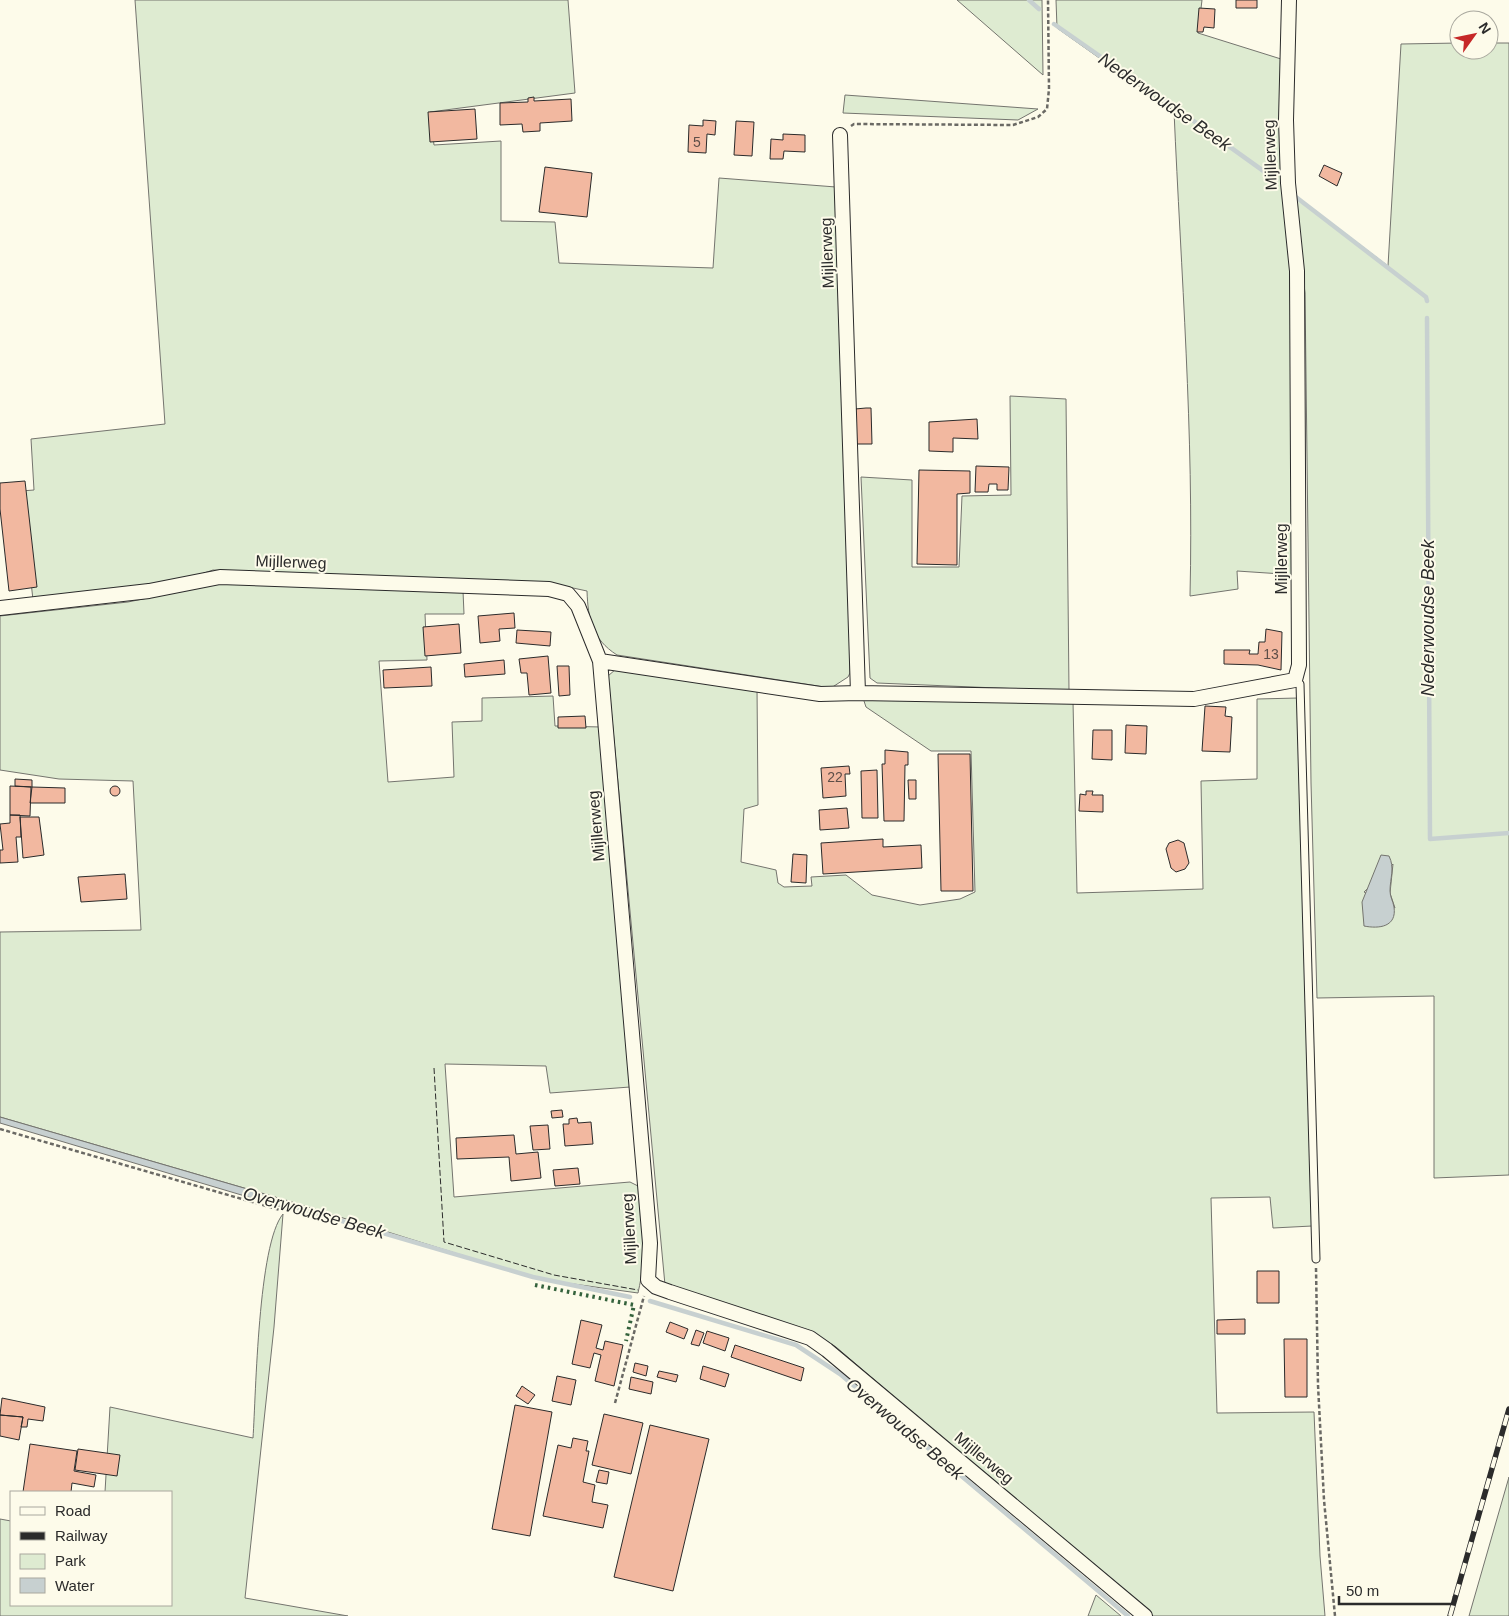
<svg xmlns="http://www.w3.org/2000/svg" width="1509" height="1616" font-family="Helvetica,sans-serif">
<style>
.green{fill:#deebd1;stroke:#74746e;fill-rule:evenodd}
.water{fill:#c7d0d0;stroke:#74746e}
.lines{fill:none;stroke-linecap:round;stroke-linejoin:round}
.stream{stroke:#c7d0d0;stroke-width:4.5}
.building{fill:#f2b8a0;stroke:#2b2b2b}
.lane-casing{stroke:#2b2b2b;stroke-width:9}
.street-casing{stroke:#2b2b2b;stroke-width:16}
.path{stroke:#6a6964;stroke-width:2.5;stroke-dasharray:4 2.5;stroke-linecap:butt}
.lane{stroke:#fdfbea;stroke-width:7}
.street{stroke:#fdfbea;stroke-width:14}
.rail-casing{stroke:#2b2b2b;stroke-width:5.5}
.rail{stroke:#fdfbea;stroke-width:4;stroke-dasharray:11;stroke-linecap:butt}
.hedge{stroke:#34623c;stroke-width:4;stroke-dasharray:2.5 4;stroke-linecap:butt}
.fence{stroke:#2b2b2b;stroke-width:1;stroke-dasharray:6 2.5;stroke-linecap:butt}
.labels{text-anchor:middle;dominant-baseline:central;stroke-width:4;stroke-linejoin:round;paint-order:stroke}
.number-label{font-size:14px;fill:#5d4e48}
.street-label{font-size:16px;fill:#2b2b2b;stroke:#fdfbea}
.water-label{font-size:18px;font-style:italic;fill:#2b2b2b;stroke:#fdfbea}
</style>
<rect width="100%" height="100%" fill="#fdfbea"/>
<!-- green -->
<path class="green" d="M135 0H568L575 93 430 112 434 145 501 141V221L555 222 559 263 713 268 719 178 836 187 850 617V673L848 677 831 688 617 655C592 639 588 619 587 591L559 585 213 570 180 581 33 600 21 491 34 490 31 439 165 424Z
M957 0H1042L1043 75Z
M1056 0H1202L1198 33 1281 59 1289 243 1297 575 1237 571 1238 589 1190 596C1194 434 1181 272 1174 111L1057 28Z
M1459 43V50H1489V43H1509V1175L1434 1178V996L1317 998 1311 783 1305 293 1293 194 1388 266 1401 44ZM1393 864 1390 893 1395 908 1364 892Z
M845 95 1038 109 1018 120 843 113Z
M1010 396 1066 399 1069 691 877 683 870 678 861 477 912 480V567H959L962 496 1011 495Z
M231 581 463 591 464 614H425L427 660 379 661 388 782 454 777 452 722 482 721V698L553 696 555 726 602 727 630 1087 550 1093 546 1066 445 1064 454 1197 630 1182 640 1187C645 1228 647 1253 638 1293L538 1279 292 1202 0 1117V932L141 930 133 781 59 779 0 770V616L128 602Z
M616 669 757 687 758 805 744 809 741 862 776 870 778 883 784 887 812 886 811 877 846 875 872 895 920 905 960 899 975 892 971 751H931L866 707 863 698 1073 701 1077 893 1203 889 1201 781 1257 779V699L1298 698 1312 1226 1273 1228 1270 1197 1211 1198 1217 1413 1314 1412 1320 1556 1325 1616H1150L836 1347 810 1331 665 1285 608 676Z
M283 1214 274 1327 245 1598 348 1616H0V1519L11 1521V1605H171V1492H105L110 1407 253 1438C256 1393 258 1244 283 1214Z
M1509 1477V1616H1469Z
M1096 1595 1121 1616H1088Z"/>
<!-- water -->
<path class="water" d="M1381 855 1389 856C1395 868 1390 878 1390 891 1390 897 1393 901 1394 907 1397 927 1379 929 1364 926L1362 902Z
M0 1117 292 1202 285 1208 0 1123Z"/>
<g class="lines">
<!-- stream -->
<path class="stream" d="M1029 0 1039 9
M1054 24 1114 66 1128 74 1276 180
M1292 194 1426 297 1427 301
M1427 318 1430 839 1509 833
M284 1204 533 1277 630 1297
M650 1301 796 1345 840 1374 1128 1616"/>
</g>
<!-- building -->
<path class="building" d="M1236 0H1257V8H1236Z
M1199 8 1215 9 1214 28 1204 27 1203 32H1197Z
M534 97V101L571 99 572 121 540 123V131L523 132 522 124 500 125V103L528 102V98Z
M475 109 477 139 430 142 428 112Z
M703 120 716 121 715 135 707 134 706 153 688 152 689 125 703 126Z
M736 121 754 122 752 156 734 155Z
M783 134 805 135V152L784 151 783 159H770L771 139 783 140Z
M1324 165 1342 173 1337 186 1319 176Z
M545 167 592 173 587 217 539 212Z
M866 408H871L872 444H856L855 409Z
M977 419 978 439 953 438V452L929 451V422Z
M976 466 1009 467 1008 490H997V484H989L988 492H975Z
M919 470 970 471V493L957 494V565L917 564Z
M25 481 37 587 9 591 0 509V483Z
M514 613 515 628 499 629 500 641 480 643 478 616Z
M459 624 461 653 425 656 423 627Z
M1266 629 1282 632 1281 670 1258 665 1224 664V650H1250L1249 654H1258L1259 642H1265Z
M517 630 551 632 550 646 516 643Z
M548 656 551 693 529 695 527 673H521L519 659Z
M504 660 505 674 465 677 464 664Z
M557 666H569L570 695 559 696Z
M431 667 432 686 384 688 383 670Z
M1205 706 1226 707 1225 716 1232 717 1230 752 1202 751Z
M585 716 586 728H558V717Z
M1126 725 1147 726 1146 754 1125 753Z
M1093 730H1112V760L1092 759Z
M885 750 908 752V765H905L904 821H884L882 764H885Z
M938 754H970L973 891H941Z
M849 766 850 774H845L846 796 823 798 821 768Z
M877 770 878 818H862L861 771Z
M15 779 32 780V787L15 786Z
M908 780H916V799H909Z
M10 786 31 787 30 816 10 815Z
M110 791a5 5 0 1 1 10 0a5 5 0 1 1-10 0Z
M32 787 65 788V803H30Z
M1086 791H1093L1092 795H1103V812L1079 811 1080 794 1086 795Z
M847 808 849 828 820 830 819 810Z
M10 815H20L21 837H16L18 862 0 863V850H3L0 824 10 823Z
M20 817H39L44 855 23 858Z
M883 839V847L921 845 922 868 823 874 821 843Z
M1178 840 1184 843 1189 863 1185 869 1176 872 1171 868 1166 849 1169 843Z
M793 854 807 855 806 883 791 882Z
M125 874 127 899 81 902 78 877Z
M562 1110 563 1117 552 1118 551 1111Z
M577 1118 578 1123 591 1122 593 1144 565 1146 563 1124H569V1119Z
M548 1125 550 1149 533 1150 530 1126Z
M514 1135 516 1154 538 1152 541 1178 511 1181 509 1157 457 1159 456 1138Z
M578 1168 580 1184 555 1186 553 1170Z
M1257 1271H1279V1303H1257Z
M1245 1319V1334H1217V1320Z
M581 1320 602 1325 596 1348 603 1350 605 1341 623 1345 614 1386 595 1381 601 1355 594 1353 590 1368 572 1364Z
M670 1322 688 1329 684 1339 666 1332Z
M696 1330 704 1333 699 1346 691 1344Z
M707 1331 729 1338 725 1351 703 1343Z
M1284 1339H1307V1397H1285Z
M735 1345 804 1368 801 1381 731 1357Z
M635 1363 648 1366 646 1376 633 1372Z
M703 1366 729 1374 725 1387 700 1379Z
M659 1371 678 1375 676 1382 657 1377Z
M557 1376 576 1380 571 1405 552 1401Z
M631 1377 653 1382 651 1394 629 1389Z
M522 1386 535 1395 528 1404 516 1396Z
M2 1398 45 1407 43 1421 28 1419 27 1427H21L23 1417 0 1415Z
M515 1405 552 1412 530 1536 492 1529Z
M604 1414 643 1423 631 1474 592 1465Z
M0 1415 23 1417 19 1440 0 1436Z
M650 1425 709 1439 673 1591 614 1577Z
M573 1438 588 1441 586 1451H589L583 1482 595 1485 592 1502 608 1505 603 1528 543 1516 558 1445 571 1448Z
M30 1444 77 1451 74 1471 96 1475 94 1487 72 1483 71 1492H23Z
M78 1449 120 1455 117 1476 75 1470Z
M599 1470 609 1472 607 1484 596 1482Z"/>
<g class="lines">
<!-- lane casing -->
<g class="lane-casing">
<path id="lane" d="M1295 680 1300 684 1316 1259"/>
</g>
<!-- street casing -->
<g class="street-casing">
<path id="street" d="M0 608 149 591 220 577 549 589 568 594 578 606 600 661 820 694 858 693 840 135
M600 661 650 1243 648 1280 656 1287 670 1292 810 1338 827 1350 1145 1616
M858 693 1194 699 1295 680 1299 665 1297 271 1288 183 1286 120 1289 0"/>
</g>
<!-- path -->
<path class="path" d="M851 126 854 124 1013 125 1038 117 1047 109 1049 89 1048 0
M0 1129 280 1210
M1316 1268 1318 1385 1324 1500 1335 1616
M615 1403 644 1296"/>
<!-- lane -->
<use href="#lane" class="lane"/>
<!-- street -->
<use href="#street" class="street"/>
<!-- rail casing -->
<g class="rail-casing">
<path id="rail" d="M1450 1616 1509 1409"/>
</g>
<!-- rail -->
<use href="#rail" class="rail"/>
<!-- hedge -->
<path class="hedge" d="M535 1285 634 1305 626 1341"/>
<!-- fence -->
<path class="fence" d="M434 1068 444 1242 554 1275 638 1290"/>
</g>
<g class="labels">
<!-- number labels -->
<g class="number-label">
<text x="697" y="142">5</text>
<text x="1271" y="654">13</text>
<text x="835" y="777">22</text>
</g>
<!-- street labels -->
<g class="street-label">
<text transform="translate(1270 155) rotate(-92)">Mijllerweg</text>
<text transform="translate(827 253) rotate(-92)">Mijllerweg</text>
<text transform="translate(1281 559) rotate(-90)">Mijllerweg</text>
<text transform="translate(291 562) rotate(2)">Mijllerweg</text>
<text transform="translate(596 826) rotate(-95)">Mijllerweg</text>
<text transform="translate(629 1229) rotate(-93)">Mijllerweg</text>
<text transform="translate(984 1458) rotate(40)">Mijllerweg</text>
</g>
<!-- water labels -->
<g class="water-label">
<text transform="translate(1165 102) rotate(35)">Nederwoudse Beek</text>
<text transform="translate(1428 618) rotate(-90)">Nederwoudse Beek</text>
<text transform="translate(314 1213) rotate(16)">Overwoudse Beek</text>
<text transform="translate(905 1429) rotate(40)">Overwoudse Beek</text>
</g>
</g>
<!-- legend -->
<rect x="10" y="1491" width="162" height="115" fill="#fdfbea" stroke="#a9a89e"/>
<rect x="20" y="1507" width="25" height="8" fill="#fdfbea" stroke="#a9a89e"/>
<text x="55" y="1516" font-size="15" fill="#2b2b2b">Road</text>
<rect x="20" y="1532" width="25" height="8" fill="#2b2b2b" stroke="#a9a89e"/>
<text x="55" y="1541" font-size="15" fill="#2b2b2b">Railway</text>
<rect x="20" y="1554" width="25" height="15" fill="#deebd1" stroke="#a9a89e"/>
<text x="55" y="1566" font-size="15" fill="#2b2b2b">Park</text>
<rect x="20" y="1578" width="25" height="15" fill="#c7d0d0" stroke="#a9a89e"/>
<text x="55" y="1591" font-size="15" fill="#2b2b2b">Water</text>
<!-- north arrow -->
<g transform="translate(1474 35) rotate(57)"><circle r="24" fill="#fdfbea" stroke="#a9a89e"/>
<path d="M0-4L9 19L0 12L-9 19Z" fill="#c62828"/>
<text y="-8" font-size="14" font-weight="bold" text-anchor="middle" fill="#2b2b2b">N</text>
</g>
<!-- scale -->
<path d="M1339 1596v8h115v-8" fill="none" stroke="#2b2b2b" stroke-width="2.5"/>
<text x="1346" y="1596" font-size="15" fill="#2b2b2b" stroke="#fdfbea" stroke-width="4" paint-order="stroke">50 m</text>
</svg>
